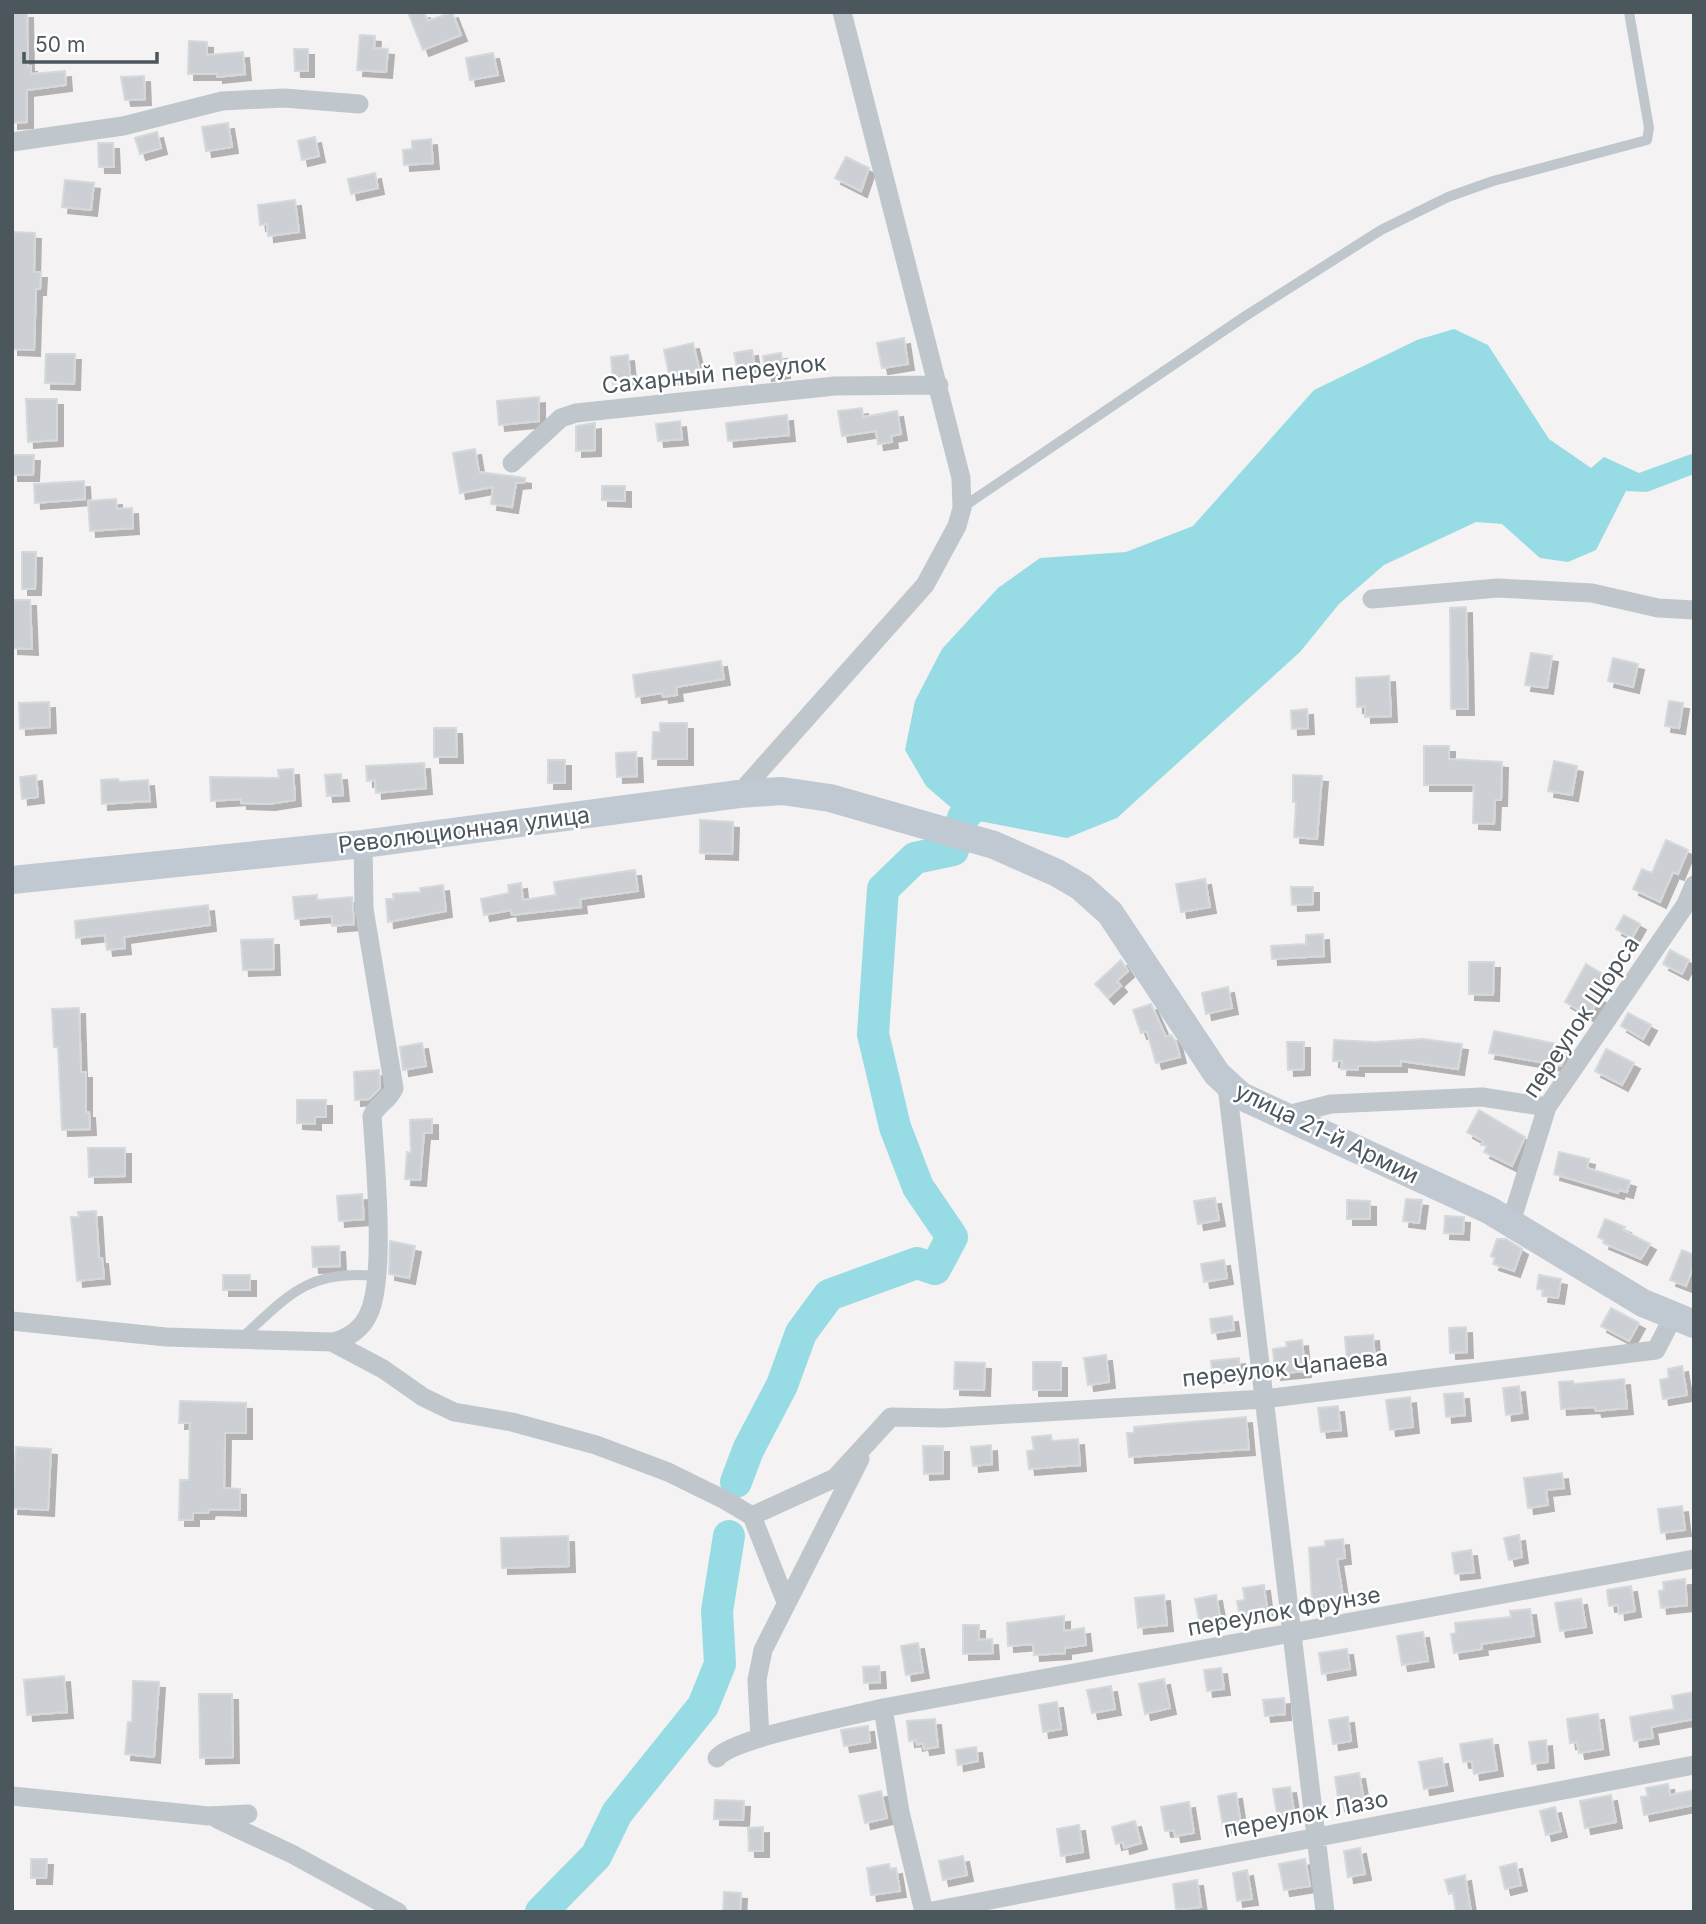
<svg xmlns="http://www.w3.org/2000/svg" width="1706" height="1924" font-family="Inter,sans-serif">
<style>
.water{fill:#97dbe4}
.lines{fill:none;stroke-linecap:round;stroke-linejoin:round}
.river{stroke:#97dbe4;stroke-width:32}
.building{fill:#cccfd3;stroke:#d6d9dc;stroke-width:2;filter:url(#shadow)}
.lane{stroke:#bfc7cd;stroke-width:10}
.street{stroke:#bfc7cd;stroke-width:19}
.secondary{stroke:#c0c9d1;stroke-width:28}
.labels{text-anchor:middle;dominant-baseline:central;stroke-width:5;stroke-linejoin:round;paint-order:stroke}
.street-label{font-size:23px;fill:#4b565d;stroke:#fff}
</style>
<defs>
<filter id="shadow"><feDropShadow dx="6" dy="6" stdDeviation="0" flood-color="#0004"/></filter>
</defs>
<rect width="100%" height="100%" fill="#f4f2f2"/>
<!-- water -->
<path class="water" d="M1454 329 1488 345 1549 439 1591 468 1604 457 1639 473 1694 453V474L1647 492 1626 491 1596 550 1568 562 1540 558 1502 524 1476 522 1384 565 1339 604 1300 652 1117 818 1067 838 963 818 926 786 905 750 915 701 942 649 998 588 1040 558 1126 552 1193 526 1314 390 1417 340Z"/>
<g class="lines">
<!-- river -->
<path class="river" d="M736 1482 748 1450 782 1385 801 1333 829 1295 917 1263 935 1269 952 1237 918 1187 895 1127 873 1034 883 889 915 858 953 850 963 818 989 785
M541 1912 596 1856 617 1813 703 1706 720 1664 717 1611 729 1536"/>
</g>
<!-- building -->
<path class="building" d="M12 12H27L28 66H31V74L65 71 66 85 27 90V122L12 123Z
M408 12H424L428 21 452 12 461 35 423 50Z
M360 35 375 36 374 48 388 49 386 72 357 70Z
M189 41 207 42V55L243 52 245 74 217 77V74H188Z
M294 49H308V71H295Z
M493 53 498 75 470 80 466 58Z
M144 76 145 99 125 100 121 77Z
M228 123 232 147 206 151 202 127Z
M157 132 161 148 140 154 135 138Z
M315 137 319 156 302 160 298 141Z
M431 139 433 163 404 165 403 150 412 149V141Z
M98 143H113L114 167H99Z
M846 157 869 168 861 191 835 178Z
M375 173 378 188 351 194 348 179Z
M65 180 94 183 91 210 62 207Z
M295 200 299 232 268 236 267 224 260 225 258 205Z
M12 232 35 233 34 272H41L40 289H36L34 350 12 349Z
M904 338 908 364 882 368 877 343Z
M693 343 700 372 670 379 664 350Z
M752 350 755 368 738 372 734 353Z
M781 353 784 372 766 375 763 356Z
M46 354H75L74 384 45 383Z
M628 355 631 383 613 384 611 357Z
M539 397V421L499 425 497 401Z
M26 399H57V440L28 442Z
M862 408 863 417 897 411 901 434 891 436 892 442 878 444 876 431 842 436 838 411Z
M787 415 789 435 728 441 726 423Z
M680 421 682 439 658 441 656 424Z
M595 423V450L576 451V426Z
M475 449 479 472 525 478V482L516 483 512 507 491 504 493 487 460 493 453 453Z
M12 455H34L33 475H12Z
M84 481 85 499 35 503 34 484Z
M602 486H625V501L602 500Z
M116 499 117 509 132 508 133 528 90 531 88 501Z
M22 552H36L35 589H22Z
M12 600H30L32 649 12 648Z
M1466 607 1468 709H1451L1450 608Z
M1531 653 1552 656 1547 688 1525 685Z
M1613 658 1638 664 1633 687 1608 681Z
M721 661 724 679 676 687 677 695 663 697 662 693 636 697 633 675Z
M1389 676 1391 716 1365 717V706L1357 707 1356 678Z
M1669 701 1683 703 1679 728 1665 726Z
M49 702 50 727 20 729 19 703Z
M1307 709 1308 728 1292 729 1291 711Z
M660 723H687V759H652L653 732H660Z
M434 728H456L457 757H434Z
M1424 746H1449V759L1502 762 1501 800H1495L1494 824 1473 823 1474 785H1424Z
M636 752 637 776 617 777 616 753Z
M548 760H565V783H548Z
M1554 761 1577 766 1572 795 1548 791Z
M424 763 426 788 376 793 375 780 367 781 366 766Z
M293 769 295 800 269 804 241 803V799L211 801 210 777 279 778 278 770Z
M341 774 343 795 327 796 325 775Z
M36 775 38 797 22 799 20 777Z
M1293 775 1322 776 1317 839 1294 837 1296 802H1293Z
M118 779 119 782 148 780 150 801 102 804 101 780Z
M700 820 733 822 732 854 700 853Z
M1666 840 1688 850 1678 874 1673 872 1660 902 1633 889 1642 869 1652 873Z
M635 870 638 891 580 899 581 907 512 915 511 910 484 915 481 899 509 893 508 885 521 883 523 900 556 895 554 882Z
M1205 879 1210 907 1181 912 1176 884Z
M443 885 446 911 388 922 386 899H394L393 894 421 892 420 888Z
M1291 887H1313V904L1292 905Z
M317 895V900L352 897 354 924 332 926V916L295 919 293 897Z
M208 905 210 925 124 937 125 948 107 950 105 935 76 938 75 921Z
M1624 915 1640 924 1632 938 1616 929Z
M1323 934 1324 956 1272 959 1271 946 1306 944V935Z
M273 939 274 969 243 970 241 940Z
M1670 950 1689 960 1682 974 1663 964Z
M1121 960 1128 971 1117 981 1121 986 1108 998 1095 984Z
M1469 962H1494L1493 995 1469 994Z
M1586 964 1606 976 1595 995 1600 997 1589 1016 1565 1002Z
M1228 987 1232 1008 1206 1014 1202 993Z
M1151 1004 1166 1037 1171 1035 1176 1042 1180 1057 1156 1063 1147 1031 1141 1033 1133 1010Z
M79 1008 81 1072H86V1112H89L90 1129 62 1130 58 1047H54L52 1009Z
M1628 1013 1651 1025 1643 1039 1621 1026Z
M1494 1031 1567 1046 1564 1060 1561 1066 1489 1053Z
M1423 1039 1462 1044 1458 1069 1401 1061V1066H1358V1070L1341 1069 1342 1061H1333L1334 1040 1375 1042Z
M1287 1042H1304V1069L1288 1070Z
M422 1043 426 1066 403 1070 400 1047Z
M1606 1049 1634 1063 1622 1085 1595 1071Z
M379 1070 380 1088 369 1099 355 1100 354 1072Z
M297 1100H326V1117H315V1124L297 1123Z
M1479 1110 1525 1137 1512 1166 1484 1152 1487 1146 1481 1145 1483 1141 1467 1132Z
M432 1119V1133H424L420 1180 405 1179 407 1152 411 1153 410 1120Z
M88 1148H125V1176L89 1177Z
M1559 1152 1589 1159 1587 1168 1630 1181 1627 1192 1619 1190 1618 1193 1554 1174Z
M362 1194 364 1219 339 1221 337 1196Z
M1215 1198 1219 1220 1198 1224 1194 1201Z
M1406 1199 1422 1200 1419 1223 1403 1221Z
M1347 1200 1370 1201V1219H1347Z
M96 1211 99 1258H102L104 1278 77 1281 71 1217H79L78 1212Z
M1445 1216 1464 1217 1463 1234 1444 1233Z
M1605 1219 1625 1227 1623 1230 1650 1244 1641 1259 1603 1243 1604 1240 1598 1237Z
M1497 1239H1506L1522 1249 1514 1271 1493 1264 1495 1258 1491 1256Z
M390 1241 415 1246 409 1278 389 1274Z
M339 1246 340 1266 313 1267 312 1247Z
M1682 1250 1694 1255V1265L1686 1286 1670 1280Z
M1224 1260 1227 1278 1204 1282 1201 1264Z
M223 1275H250V1290H223Z
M1539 1275 1561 1279 1558 1298 1542 1296 1543 1290 1537 1289Z
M1611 1308 1639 1323 1629 1341 1601 1326Z
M1232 1316 1234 1330 1212 1333 1210 1319Z
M1466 1327 1467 1352 1450 1353 1449 1328Z
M1373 1335 1375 1360 1347 1362 1345 1337Z
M1302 1340 1305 1371 1275 1374 1273 1349 1287 1347 1286 1342Z
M1106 1355 1109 1382 1088 1385 1084 1358Z
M1239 1358 1240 1374 1213 1377 1211 1361Z
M955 1362 985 1363 984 1390 954 1389Z
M1033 1362H1061V1390H1033Z
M1682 1366 1687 1395 1663 1399 1660 1380 1669 1378 1668 1369Z
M1624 1379 1627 1408 1596 1411 1595 1407 1561 1409 1559 1382 1573 1381 1574 1384Z
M1519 1386 1522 1413 1506 1415 1503 1388Z
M1463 1393 1465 1415 1446 1417 1444 1394Z
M1410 1397 1413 1427 1390 1430 1386 1400Z
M180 1401 246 1403V1433H225L224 1488 240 1489V1510L209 1509 208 1513H193V1520H179L180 1480H189L190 1423H179Z
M1338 1406 1341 1430 1321 1432 1318 1408Z
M1246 1417 1249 1449 1129 1457 1127 1433H1134V1427Z
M1051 1435 1052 1441 1078 1439 1080 1465 1029 1469 1027 1451 1034 1450 1032 1437Z
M991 1445 992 1464 973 1466 971 1447Z
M923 1446H943V1473L924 1474Z
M16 1447 51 1449 48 1510 12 1508Z
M1562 1473 1564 1488 1546 1490 1548 1505 1528 1508 1524 1478Z
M1682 1506 1685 1530 1661 1533 1658 1509Z
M1519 1535 1522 1557 1509 1560 1504 1538Z
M568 1536 569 1566 502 1568 501 1538Z
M1343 1539 1345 1558 1337 1559 1343 1597 1312 1602 1309 1548 1325 1546V1541Z
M1471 1550 1474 1572 1455 1574 1452 1553Z
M1685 1579 1687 1605 1661 1608 1659 1591 1664 1590 1663 1582Z
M1264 1585 1267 1609 1257 1610 1258 1616 1240 1618 1237 1601 1245 1600 1243 1588Z
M1631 1586 1635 1611 1619 1614 1618 1605 1609 1606 1607 1590Z
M1164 1595 1167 1625 1138 1628 1135 1598Z
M1216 1595 1220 1617 1199 1620 1195 1599Z
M1581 1599 1586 1627 1560 1631 1555 1603Z
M1530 1609 1534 1636 1481 1644 1482 1649 1454 1653 1451 1634 1456 1633 1455 1623 1511 1617 1510 1611Z
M1064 1616V1631L1084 1628 1086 1645 1065 1648V1653L1034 1655 1033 1644 1008 1646 1007 1623Z
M963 1625H979V1640L992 1639 993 1653 963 1654Z
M1423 1632 1428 1661 1402 1665 1397 1636Z
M918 1643 923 1672 906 1675 901 1646Z
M1347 1649 1350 1669 1322 1674 1319 1653Z
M879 1666 880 1682 864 1683 863 1667Z
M1221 1668 1224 1689 1207 1691 1204 1670Z
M64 1676 67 1712 27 1715 24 1680Z
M1164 1679 1170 1708 1145 1714 1139 1684Z
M133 1681 159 1682 154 1757 125 1754 128 1722H132Z
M1111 1686 1115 1709 1092 1713 1087 1690Z
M1694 1692V1719L1651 1727 1653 1738 1634 1741 1630 1717 1674 1709 1672 1696Z
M199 1694H232L233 1757 200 1758Z
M1284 1698 1285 1714 1265 1716 1263 1700Z
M1057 1702 1061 1729 1043 1732 1039 1705Z
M1598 1714 1603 1749 1579 1753 1577 1742 1570 1743 1567 1719Z
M1348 1717 1351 1741 1333 1744 1329 1720Z
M935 1719 938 1747 924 1749 923 1743 917 1745 916 1740 909 1741 907 1721Z
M868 1726 870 1742 844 1746 841 1730Z
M1492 1739 1497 1770 1474 1774 1472 1761 1463 1762 1460 1744Z
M1546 1740 1548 1762 1532 1764 1529 1742Z
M976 1747 978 1761 958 1765 956 1750Z
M1442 1758 1447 1785 1424 1789 1419 1762Z
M1359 1773 1364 1801 1339 1805 1335 1777Z
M1668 1784 1670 1795 1694 1790V1805L1644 1815 1641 1797 1648 1796 1646 1788Z
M1290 1787 1294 1811 1277 1814 1273 1789Z
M881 1791 887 1818 865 1823 859 1796Z
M1236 1793 1241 1825 1223 1827 1218 1796Z
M1611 1795 1616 1822 1585 1828 1580 1801Z
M715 1800 744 1801 743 1820 714 1819Z
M1189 1802 1194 1833 1175 1836 1174 1830 1165 1831 1161 1807Z
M1555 1807 1561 1831 1546 1835 1540 1811Z
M1135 1821 1141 1843 1124 1848 1123 1842 1116 1844 1112 1827Z
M1079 1825 1083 1852 1061 1856 1057 1829Z
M763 1827V1851H749L748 1828Z
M1360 1848 1365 1874 1348 1877 1344 1851Z
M963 1856 967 1875 943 1880 939 1861Z
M31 1859H47L46 1878H31Z
M1305 1859 1310 1886 1284 1890 1279 1864Z
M1516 1863 1521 1885 1505 1889 1500 1867Z
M889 1864 890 1869 896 1868 900 1891 871 1895 867 1868Z
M1247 1870 1252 1899 1237 1901 1233 1873Z
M1465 1875 1471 1912H1456L1453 1893 1449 1894 1445 1880Z
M1197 1880 1201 1907 1176 1910 1173 1884Z
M724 1892 741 1893 740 1912H723Z"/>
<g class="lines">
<!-- lane -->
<path class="lane" d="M963 507 1247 315 1381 230 1448 197 1493 181 1647 140 1649 128 1629 12
M243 1337C288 1295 310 1269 375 1276"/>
<!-- street -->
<path class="street" d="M12 142 123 126 222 101 284 98 359 104
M512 463 561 418 576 413 835 386 939 385
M1372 599 1498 588 1592 593 1658 608 1694 610
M739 794 925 585 957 526 962 508 961 478 842 12
M1227 1086 1325 1912
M1283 1116 1331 1104 1482 1097 1547 1107
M1511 1222 1547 1107 1686 904 1694 885
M12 1321 166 1337 332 1342C348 1339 363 1328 369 1313 386 1276 375 1160 372 1116 378 1103 389 1101 394 1088L364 909 363 844
M332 1342 383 1369 423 1397 454 1412 512 1422 596 1445 668 1472 725 1500 752 1516 786 1602
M752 1516 835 1478 891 1417 944 1418 1264 1399 1656 1350 1673 1317
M883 1708 900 1812 924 1912
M760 1738 757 1680 763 1650 860 1459
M717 1758C732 1738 853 1716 883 1708L1694 1559
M12 1796 209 1816 248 1814
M217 1819 292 1854 398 1912
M927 1912 1694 1765"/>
<!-- secondary -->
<path class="secondary" d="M12 880 363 844 739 794 782 791 830 798 994 845 1057 873 1081 887 1110 913 1217 1074 1241 1096 1489 1210 1643 1303 1694 1324"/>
</g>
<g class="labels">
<!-- street labels -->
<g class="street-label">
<text transform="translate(714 374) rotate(-6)">Сахарный переулок</text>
<text transform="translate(464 830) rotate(-7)">Революционная улица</text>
<text transform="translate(1581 1017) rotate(-56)">переулок Щорса</text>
<text transform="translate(1327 1133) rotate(26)">улица 21-й Армии</text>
<text transform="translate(1285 1368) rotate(-6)">переулок Чапаева</text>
<text transform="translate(1284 1611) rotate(-10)">переулок Фрунзе</text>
<text transform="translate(1306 1814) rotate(-11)">переулок Лазо</text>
</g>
</g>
<!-- border -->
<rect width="1706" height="1924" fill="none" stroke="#4b565d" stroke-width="28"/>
<!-- scale -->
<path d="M24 52v10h133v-10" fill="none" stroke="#4b565d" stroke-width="3.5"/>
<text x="35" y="52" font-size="21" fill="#4b565d" stroke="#ffffff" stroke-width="5" paint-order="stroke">50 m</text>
</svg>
